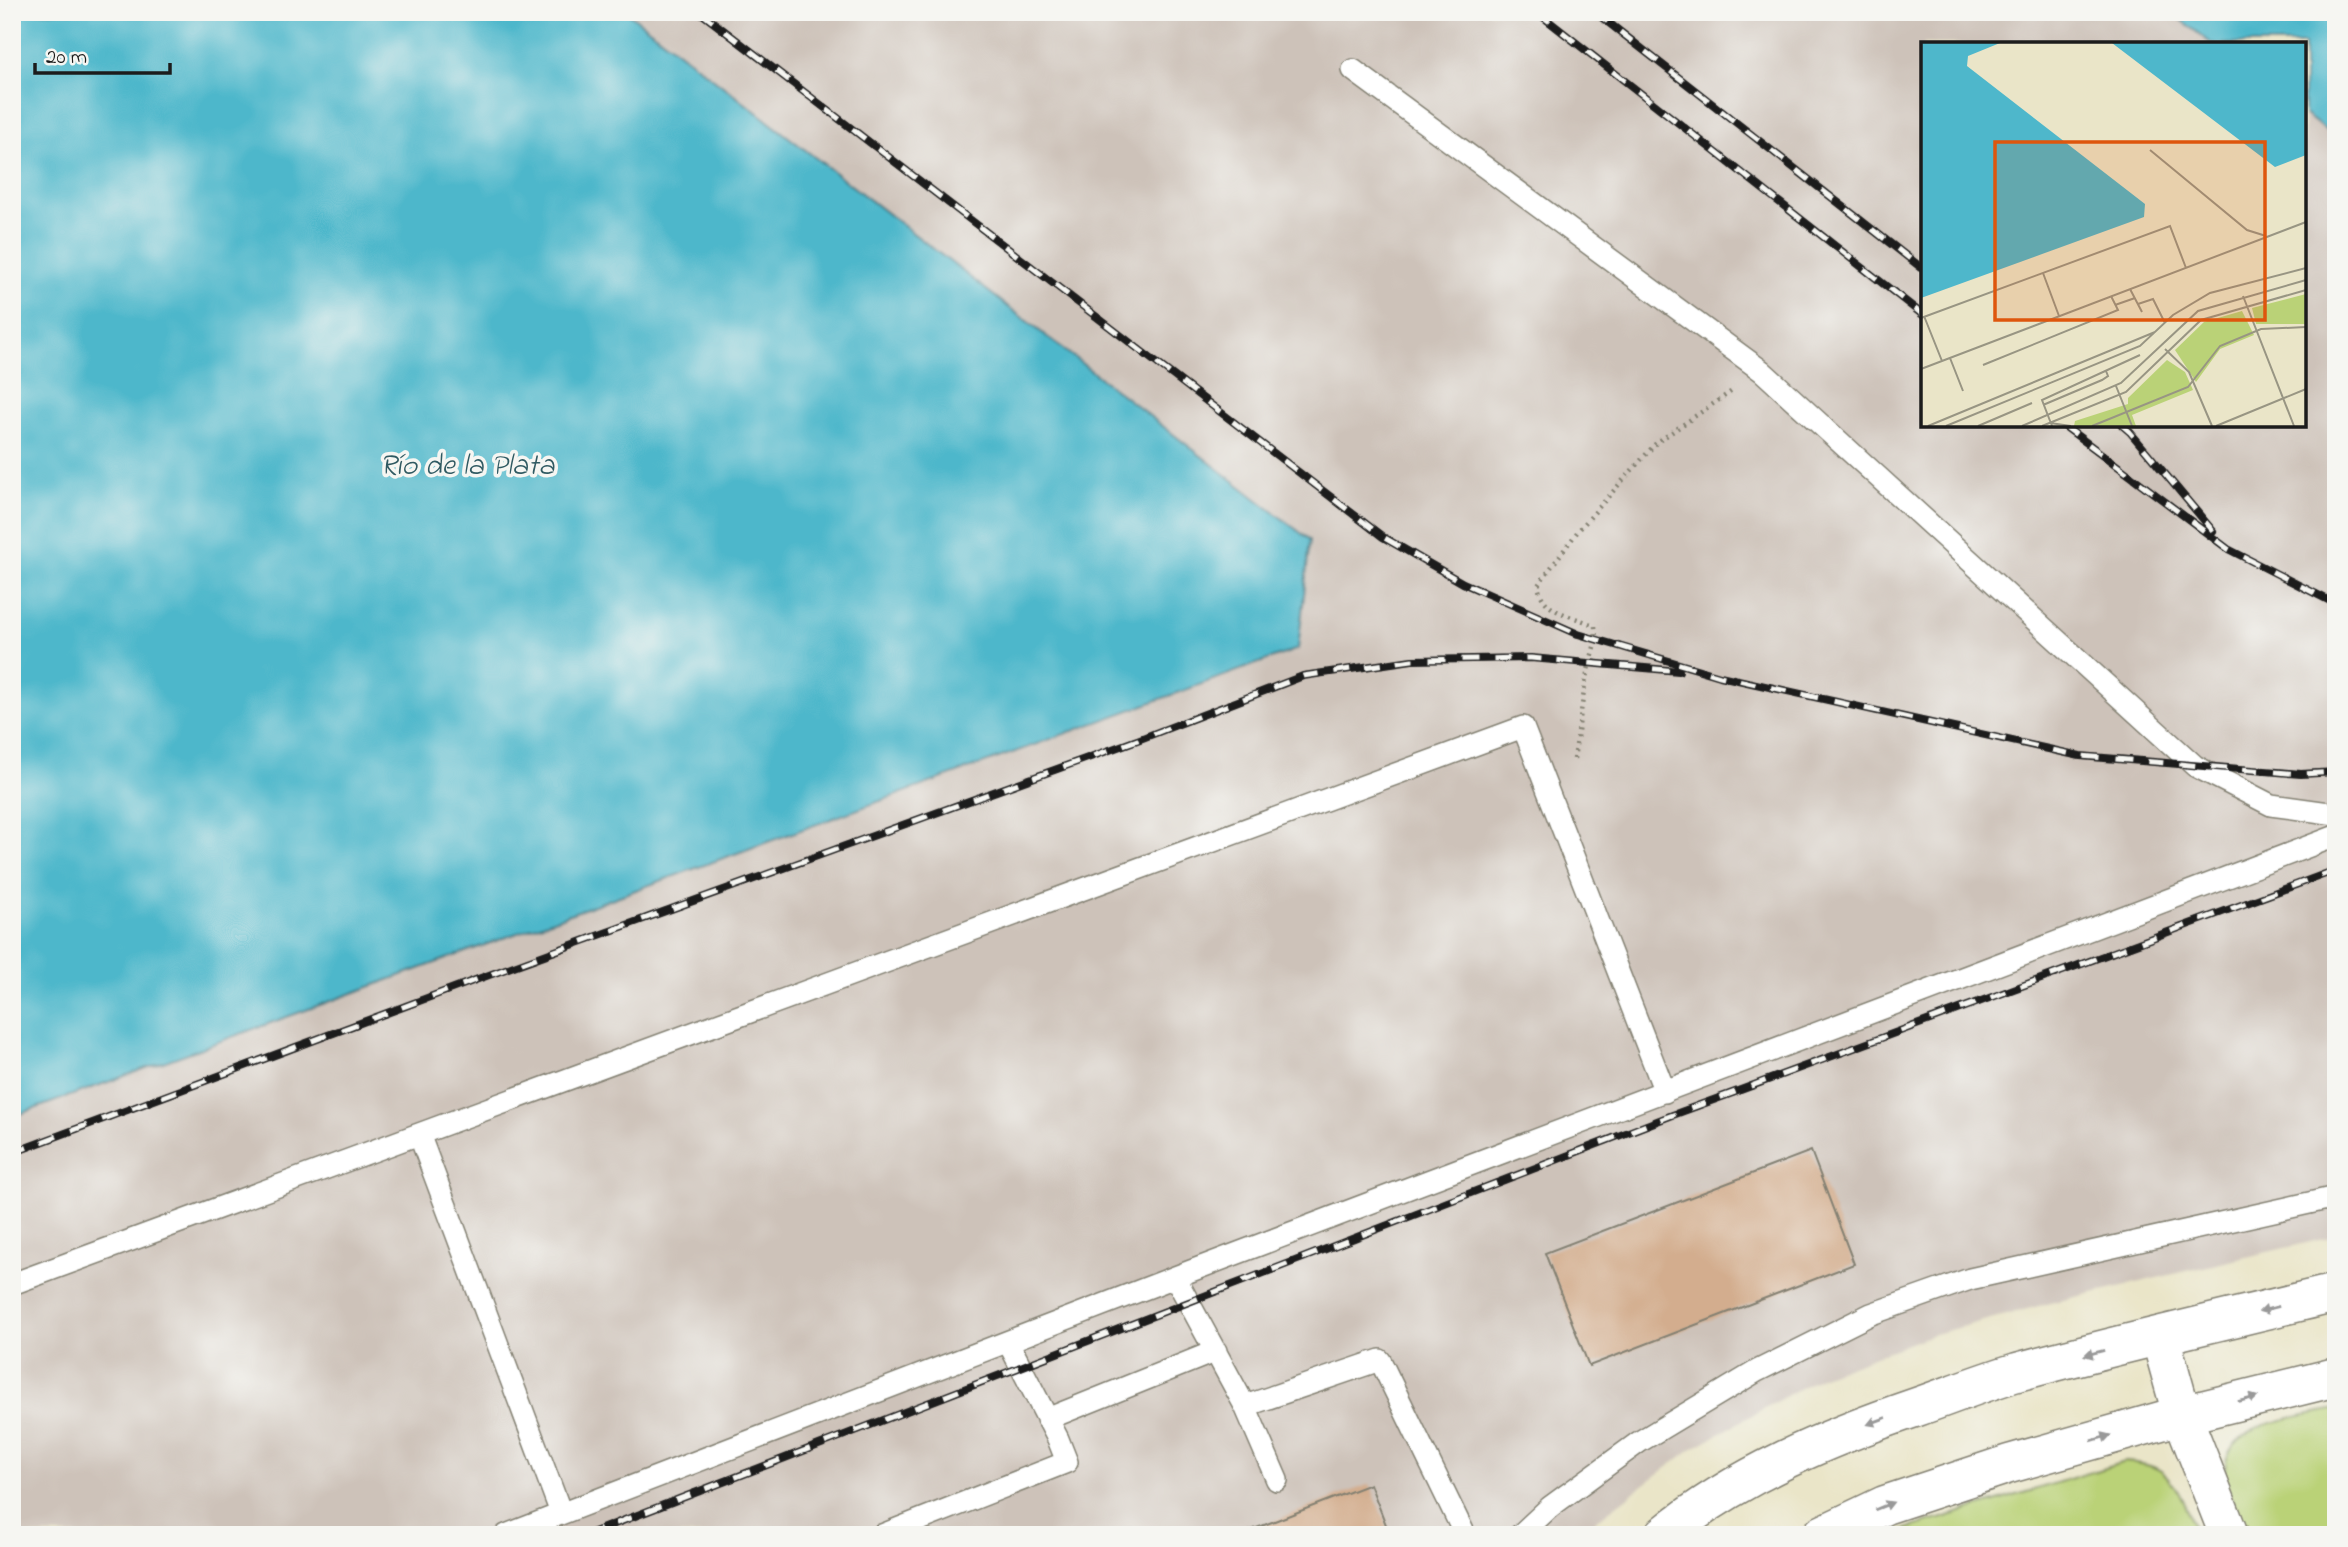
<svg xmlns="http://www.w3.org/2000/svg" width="2348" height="1547" font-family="'Indie Flower',sans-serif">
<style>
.industrial{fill:#cdc2b9}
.green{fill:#bad277;stroke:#6b774a;stroke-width:2}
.water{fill:#4eb7cb;stroke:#356a74;stroke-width:2}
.building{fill:#d3ad8e}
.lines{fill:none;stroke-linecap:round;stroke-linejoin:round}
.service-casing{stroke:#838072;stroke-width:24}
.minor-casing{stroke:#838072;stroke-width:41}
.primary-casing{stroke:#838072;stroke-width:41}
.path{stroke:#838072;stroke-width:4.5;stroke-dasharray:2 5;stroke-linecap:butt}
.service{stroke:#fff;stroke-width:21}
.minor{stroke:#fff;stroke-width:38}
.primary{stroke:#fff;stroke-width:38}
.rail-casing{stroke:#1c1c1c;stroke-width:8}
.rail{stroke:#f6f6f2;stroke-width:5;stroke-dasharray:16;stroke-linecap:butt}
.oneway{fill:#999}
.labels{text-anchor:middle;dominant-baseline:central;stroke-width:7;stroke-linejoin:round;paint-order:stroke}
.water-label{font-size:30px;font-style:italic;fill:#305a62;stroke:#f6f6f2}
.inset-road{fill:none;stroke:#989583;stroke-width:2}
.view{fill:#de560d;fill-opacity:0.15;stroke:#de560d;stroke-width:3.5}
.inset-edge{fill:none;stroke:#1c1c1c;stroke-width:3.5}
</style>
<rect width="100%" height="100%" fill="#f6f6f2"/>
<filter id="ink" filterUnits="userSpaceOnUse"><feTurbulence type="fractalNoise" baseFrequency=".0143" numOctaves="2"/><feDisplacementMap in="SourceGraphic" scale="14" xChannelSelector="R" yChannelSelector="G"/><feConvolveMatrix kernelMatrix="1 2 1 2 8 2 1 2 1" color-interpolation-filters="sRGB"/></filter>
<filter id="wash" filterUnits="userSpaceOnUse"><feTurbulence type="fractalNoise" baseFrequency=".00686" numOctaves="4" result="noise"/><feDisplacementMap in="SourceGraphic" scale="28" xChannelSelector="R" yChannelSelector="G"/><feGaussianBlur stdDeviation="1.57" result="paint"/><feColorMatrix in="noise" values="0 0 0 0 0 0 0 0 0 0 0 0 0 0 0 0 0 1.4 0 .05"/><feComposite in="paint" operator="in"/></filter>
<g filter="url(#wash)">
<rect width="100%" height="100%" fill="#eae5c8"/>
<!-- industrial -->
<path class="industrial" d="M627 12H2171L2212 44H1923V425H2304V114L2336 138V1236L2046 1304 1931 1335 1820 1377 1692 1449 1576 1535H12V1117L1298 649 1310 540Z"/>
<!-- green -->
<path class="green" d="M2336 1409V1535H2244C2239 1518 2226 1488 2225 1471 2224 1422 2301 1417 2336 1409Z
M2124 1462C2136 1463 2150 1464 2161 1471 2177 1482 2190 1517 2196 1535H1887Z"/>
<!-- water -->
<path class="water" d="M12 12H627L1310 540 1298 649 12 1117Z
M2171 12H2336V138L2304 114V44H2212Z"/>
<g id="blocks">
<!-- building -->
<path class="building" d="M1811 1151 1854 1264 1589 1366 1545 1253Z
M1370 1484 1390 1535H1247L1246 1532Z"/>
</g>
</g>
<g filter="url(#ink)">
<use href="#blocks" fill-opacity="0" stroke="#838072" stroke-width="2"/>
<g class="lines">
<!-- service casing -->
<g class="service-casing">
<path id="service" d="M1353 70 1762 371 2195 766 2271 805 2336 814
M419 1134 561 1513
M1175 1277 1245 1406 1277 1480
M12 1284 1523 727 1665 1092
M1245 1406 1380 1360 1465 1535
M1047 1419 1216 1351
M506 1535 1175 1277 2336 836
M882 1535 1067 1462 1058 1439 1008 1342
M1520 1535 1550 1507 1639 1442 1757 1371 1871 1314 1970 1279 2336 1197"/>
</g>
<!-- minor casing -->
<g class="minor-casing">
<path id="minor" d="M2160 1336 2182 1415 2229 1535"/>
</g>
<!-- primary casing -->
<g class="primary-casing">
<path id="primary" d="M1664 1535C1737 1475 1829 1437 1917 1407 1951 1395 1984 1382 2017 1372 2123 1343 2230 1319 2336 1293
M1822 1535 1885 1505 2009 1464 2182 1415 2336 1377"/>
</g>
<!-- path -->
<path class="path" d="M1574 759 1586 678 1596 639 1595 626C1572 614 1543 615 1538 585L1578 531 1656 443 1732 391"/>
<!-- service -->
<use href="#service" class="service"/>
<!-- minor -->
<use href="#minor" class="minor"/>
<!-- primary -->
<use href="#primary" class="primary"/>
<!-- rail casing -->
<g class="rail-casing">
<path id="rail" d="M700 12 1383 537 1463 583 1578 634 1720 676 2080 756 2301 774 2336 772
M1537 12 1923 315
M1595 12 1923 269
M2063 425 2228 549 2336 604
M2122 425 2130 432 2213 531
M12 1153 478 979 1140 739 1303 676 1412 660 1531 658 1679 671
M586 1535 1670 1116 2336 870"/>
</g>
<!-- rail -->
<use href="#rail" class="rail"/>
</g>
<!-- one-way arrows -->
<defs><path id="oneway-solid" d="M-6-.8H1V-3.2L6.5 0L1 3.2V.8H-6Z" transform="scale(1.75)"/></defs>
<g class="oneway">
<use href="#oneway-solid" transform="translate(2269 1309) rotate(166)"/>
<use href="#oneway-solid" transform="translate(2094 1353) rotate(166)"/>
<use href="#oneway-solid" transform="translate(2248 1399) rotate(-14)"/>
<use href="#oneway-solid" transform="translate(1877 1421) rotate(160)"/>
<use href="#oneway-solid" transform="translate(2101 1438) rotate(-16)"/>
<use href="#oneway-solid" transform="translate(1884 1506) rotate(-22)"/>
</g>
</g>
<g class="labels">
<!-- water labels -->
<g class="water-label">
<text x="467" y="467">Río de la Plata</text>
</g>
</g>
<!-- overview -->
<g transform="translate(1921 42)">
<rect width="385" height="385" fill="#eae5c8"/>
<path d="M385 252V282H335L331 266ZM321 269 333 293 299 307 275 340 254 308 283 280ZM246 318 264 330 272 348 211 373 215 384H153L154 379 207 362V356Z" fill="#bad277"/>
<path d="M0 1H79L47 14 46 24 224 162 223 175 0 256ZM191 1H385V113L354 125Z" fill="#4eb7cb"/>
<path class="inset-road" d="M229 108 326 188 345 194M122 231 138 274M209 247 221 270M322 254 373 384M217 262 232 257 244 281M194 263 214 256M3 274 21 319M0 276 249 184 265 226M244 307 268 330 291 384M29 316 42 349M62 323 197 268 190 254M0 327 385 180M195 344 211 384M122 363 181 338 187 334 185 329M129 381 150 384M7 384 234 290M25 384 219 304 252 273 289 251 385 226M57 384 111 361M101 384 200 341 277 269 385 238M121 384 205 350 280 278 385 248M131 384 121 358 219 313M171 384 267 345 299 304 340 287 385 285M295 384 385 347"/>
<path class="view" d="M74 100H344V278H74Z"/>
<rect width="385" height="385" class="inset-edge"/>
</g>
<!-- margin -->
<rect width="2348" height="1547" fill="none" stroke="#f6f6f2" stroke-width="42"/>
<!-- scale -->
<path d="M35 63v10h135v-10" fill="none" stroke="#1c1c1c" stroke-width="3.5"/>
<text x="46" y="63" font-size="21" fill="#1c1c1c" stroke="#f6f6f2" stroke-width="5" paint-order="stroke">20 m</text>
</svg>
